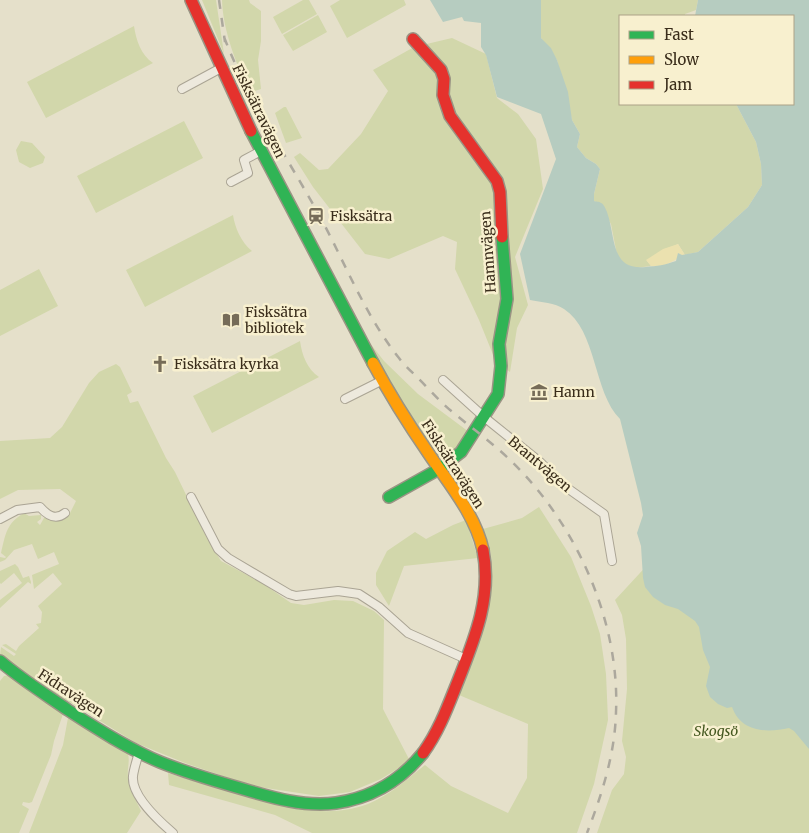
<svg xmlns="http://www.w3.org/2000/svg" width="809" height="833" font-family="Merriweather,serif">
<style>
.green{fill:#d2d7ab}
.sand{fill:#ebe1af}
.water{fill:#b6ccc0}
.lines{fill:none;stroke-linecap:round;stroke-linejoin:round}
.street-casing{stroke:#aaa494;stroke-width:10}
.fast-casing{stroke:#9a9484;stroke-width:14}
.slow-casing{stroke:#9a9484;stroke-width:14}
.jam-casing{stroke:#9a9484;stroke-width:14}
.street{stroke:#ede9dd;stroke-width:8}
.fast{stroke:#30b455;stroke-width:11}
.slow{stroke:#ff9f0a;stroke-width:11}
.jam{stroke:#e5322d;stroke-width:11}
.rail{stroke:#aca89d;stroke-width:2.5;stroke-dasharray:9 9;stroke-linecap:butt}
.labels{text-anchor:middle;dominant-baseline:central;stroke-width:5;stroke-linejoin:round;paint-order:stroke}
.street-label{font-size:14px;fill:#3a2d1b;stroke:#f8f0cf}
.poi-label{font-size:14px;fill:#3a2d1b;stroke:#f8f0cf;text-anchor:start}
.park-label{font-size:14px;font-style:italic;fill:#455820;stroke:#f8f0cf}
</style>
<rect width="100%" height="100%" fill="#e5e0ca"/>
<!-- green -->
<path class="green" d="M202 0H216L224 54Z
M222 0H249L250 3 261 11V41L258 60 261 89 249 93C237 64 223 32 222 0Z
M303 0H309L317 14 282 34 273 17Z
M340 0H404L406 5 347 38 330 6Z
M541 0H698L696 10 685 14V16H620V104H736L756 142 761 164 762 185 748 207 698 252 685 255 678 244 647 261 651 266 635 268 624 264 617 255 611 224 598 203 594 201V194L600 169 596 164 586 158 577 147 580 134 572 120 557 60 541 38Z
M318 15 327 32 293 51 283 35Z
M134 26C136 40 141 55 153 63L46 118 27 82Z
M452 38 486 54 497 98 518 114 536 139 543 189 515 257 528 305 517 328 510 372 496 362 479 320 455 269 457 242 443 236 389 259 365 254 313 187 294 157 300 153 319 170 328 169 361 134 388 91 373 70 414 47Z
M284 107H286L302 138 286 143 275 113Z
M184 121 203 158 96 213 77 176Z
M21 141 32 143 45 157 43 163 30 168 19 162 16 150Z
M233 215C235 228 241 242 252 251L145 307 126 270Z
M39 269 58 306 0 336V290Z
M366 338 384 361 418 394 469 432C461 444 451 465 434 456L388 381Z
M300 341C302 355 307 369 319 377L212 433 193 396Z
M116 364 120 367 132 392 127 395 130 403 138 401 166 458 175 472 207 538 221 561 262 583 291 603 304 605 334 600 353 601 374 611 384 620 383 709 410 761 381 779 350 792 319 796 252 786 185 763 136 743 58 695 0 655 1 647 14 656 16 654 2 645 6 644 16 651 19 646 39 628 36 624 41 623 42 612 38 606 62 584 53 573 34 589 32 575 59 564 54 552 38 559 32 544 14 550 5 560 0 562V557L5 558 6 557 1 553C6 533 6 524 24 513L29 516 41 515V519L37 522 40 525 44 518 47 517 62 518 70 513 76 501 60 489 18 490 0 499V441L50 438 62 427 89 383 99 372Z
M809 429V833H597L612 790 624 774 626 757 622 741 627 689 626 639 622 615 615 600 761 442Z
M539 507 571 557 591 606 600 634 606 674 608 720 594 784 577 833H312L275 815 169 785 168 773C191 780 214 787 237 793 280 806 325 820 368 804 390 795 407 779 425 765L451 786 508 813 527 778 528 724 459 695C475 650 497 604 491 555 490 547 486 538 483 529L522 518Z
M466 520 478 558 404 566 389 606 376 585V573L387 551 415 532 426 539 453 525Z
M15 564 18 567 23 578 29 576 31 582V584L28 582 0 608V600L22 583 14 573 1 584 0 583V571Z
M9 675 63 714 54 741 51 755 32 802 29 803 23 802 22 805 29 809 19 833H0V681L4 676Z
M68 718 128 753C130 762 127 769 128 777 129 790 136 800 141 811L127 833H29L63 745Z"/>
<!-- sand -->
<path class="sand" d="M678 244 685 255C673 260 666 268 651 266L646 260 663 249Z"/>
<!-- water -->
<path class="water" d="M430 0H541V38L551 48 557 60 568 92 572 120 580 134 577 147 586 158 596 164 600 169 594 194V201C596 202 599 201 601 203 604 204 606 210 607 212 616 237 610 271 646 267 657 266 665 265 676 261L678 253 682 255 698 252 748 207 762 185 761 164 756 142 736 104H793V16H695L698 0H809V749L794 731 789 728C766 733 741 732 732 707L727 708 718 704 710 697 706 686 710 667 703 650 699 627 695 621 678 609 665 605 653 597 645 587 643 578 641 546 637 533 643 515 641 503 620 419C593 392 597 330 564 309 555 303 541 302 530 300L520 254 556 159 541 114 497 97 486 55 481 47V23L464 21 462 17 443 22Z"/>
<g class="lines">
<!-- street casing -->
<g class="street-casing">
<path id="street" d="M182 89 221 68
M231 182 248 173 244 160 261 151
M443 380 484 417 540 462 563 485 604 514 612 561
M345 399 383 380
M191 497 218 549 228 558 289 594 296 596 338 591 359 594 379 607 408 633 466 659
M0 519 17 510 40 507C47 515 55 521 65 513
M139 752C137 760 134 768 133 776 131 796 159 821 173 833"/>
</g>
<!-- fast casing -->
<g class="fast-casing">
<path id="fast" d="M251 131 373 363
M389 497 439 469 461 452 498 394 501 366 499 344 507 299 502 237
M0 661C21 679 45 694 68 710 97 729 127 748 160 762 187 773 215 781 243 789 273 798 304 807 336 803 371 798 401 780 423 753"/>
</g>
<!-- slow casing -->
<g class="slow-casing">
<path id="slow" d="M373 363C390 395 409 425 429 454 449 484 475 514 483 550"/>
</g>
<!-- jam casing -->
<g class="jam-casing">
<path id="jam" d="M191 0 251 131
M413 39 441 70 444 79 443 95 450 116 497 181 500 192 502 237
M423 753C439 731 448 706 458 681 475 638 492 597 483 550"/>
</g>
<!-- street -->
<use href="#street" class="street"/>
<!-- fast -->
<use href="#fast" class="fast"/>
<!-- slow -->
<use href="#slow" class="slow"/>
<!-- jam -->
<use href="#jam" class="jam"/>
<!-- rail -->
<path class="rail" d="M219 0 225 42
M224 37C248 99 285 154 318 213 345 262 364 314 399 358 405 366 412 372 418 378 430 390 442 404 455 414 473 429 491 442 508 458 575 521 620 620 616 712 615 754 602 794 587 833"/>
</g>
<!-- icons -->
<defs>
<g id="station-bare" transform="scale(1.35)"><path d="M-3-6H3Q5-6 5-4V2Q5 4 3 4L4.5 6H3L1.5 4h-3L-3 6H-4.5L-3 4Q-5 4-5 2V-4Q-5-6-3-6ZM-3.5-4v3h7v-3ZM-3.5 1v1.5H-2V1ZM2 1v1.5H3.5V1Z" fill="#766c58" stroke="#f8f0cf" stroke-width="2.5" paint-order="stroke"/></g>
<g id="library-bare" transform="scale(1.35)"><path d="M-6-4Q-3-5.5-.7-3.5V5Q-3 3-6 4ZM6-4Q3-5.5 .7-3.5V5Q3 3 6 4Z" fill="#766c58" stroke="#f8f0cf" stroke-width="2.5" paint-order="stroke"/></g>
<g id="church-bare" transform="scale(1.35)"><path d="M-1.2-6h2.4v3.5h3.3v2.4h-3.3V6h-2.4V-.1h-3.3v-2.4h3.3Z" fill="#766c58" stroke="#f8f0cf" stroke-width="2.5" paint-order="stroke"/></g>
<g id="museum-bare" transform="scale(1.35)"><path d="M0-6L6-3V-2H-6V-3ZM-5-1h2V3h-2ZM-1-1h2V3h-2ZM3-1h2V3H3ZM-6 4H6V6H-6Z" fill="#766c58" stroke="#f8f0cf" stroke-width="2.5" paint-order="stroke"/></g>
</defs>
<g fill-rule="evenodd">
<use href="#station-bare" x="316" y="216"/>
<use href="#library-bare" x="231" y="320"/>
<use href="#church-bare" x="160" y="364"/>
<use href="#museum-bare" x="539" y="392"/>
</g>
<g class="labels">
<!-- street labels -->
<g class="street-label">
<text transform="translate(259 111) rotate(64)">Fisksätravägen</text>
<text transform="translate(488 252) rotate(-94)">Hamnvägen</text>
<text transform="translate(453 464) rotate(57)">Fisksätravägen</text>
<text transform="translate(540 464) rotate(40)">Brantvägen</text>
<text transform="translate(71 693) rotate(33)">Fidravägen</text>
</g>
<!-- poi labels -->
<g class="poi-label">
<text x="330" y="216">Fisksätra</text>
<text x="245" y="312">Fisksätra<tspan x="245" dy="16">bibliotek</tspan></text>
<text x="174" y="364">Fisksätra kyrka</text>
<text x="553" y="392">Hamn</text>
</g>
<!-- park labels -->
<g class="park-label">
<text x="716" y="731">Skogsö</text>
</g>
</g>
<!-- legend -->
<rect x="619" y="15" width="175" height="90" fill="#f8f0cf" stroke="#aca287"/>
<rect x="629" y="31" width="25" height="8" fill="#30b455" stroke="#aca287"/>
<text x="664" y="40" font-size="15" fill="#3a2d1b">Fast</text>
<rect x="629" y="56" width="25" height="8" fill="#ff9f0a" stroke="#aca287"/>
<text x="664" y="65" font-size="15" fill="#3a2d1b">Slow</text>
<rect x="629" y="81" width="25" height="8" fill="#e5322d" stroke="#aca287"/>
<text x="664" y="90" font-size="15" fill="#3a2d1b">Jam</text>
</svg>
